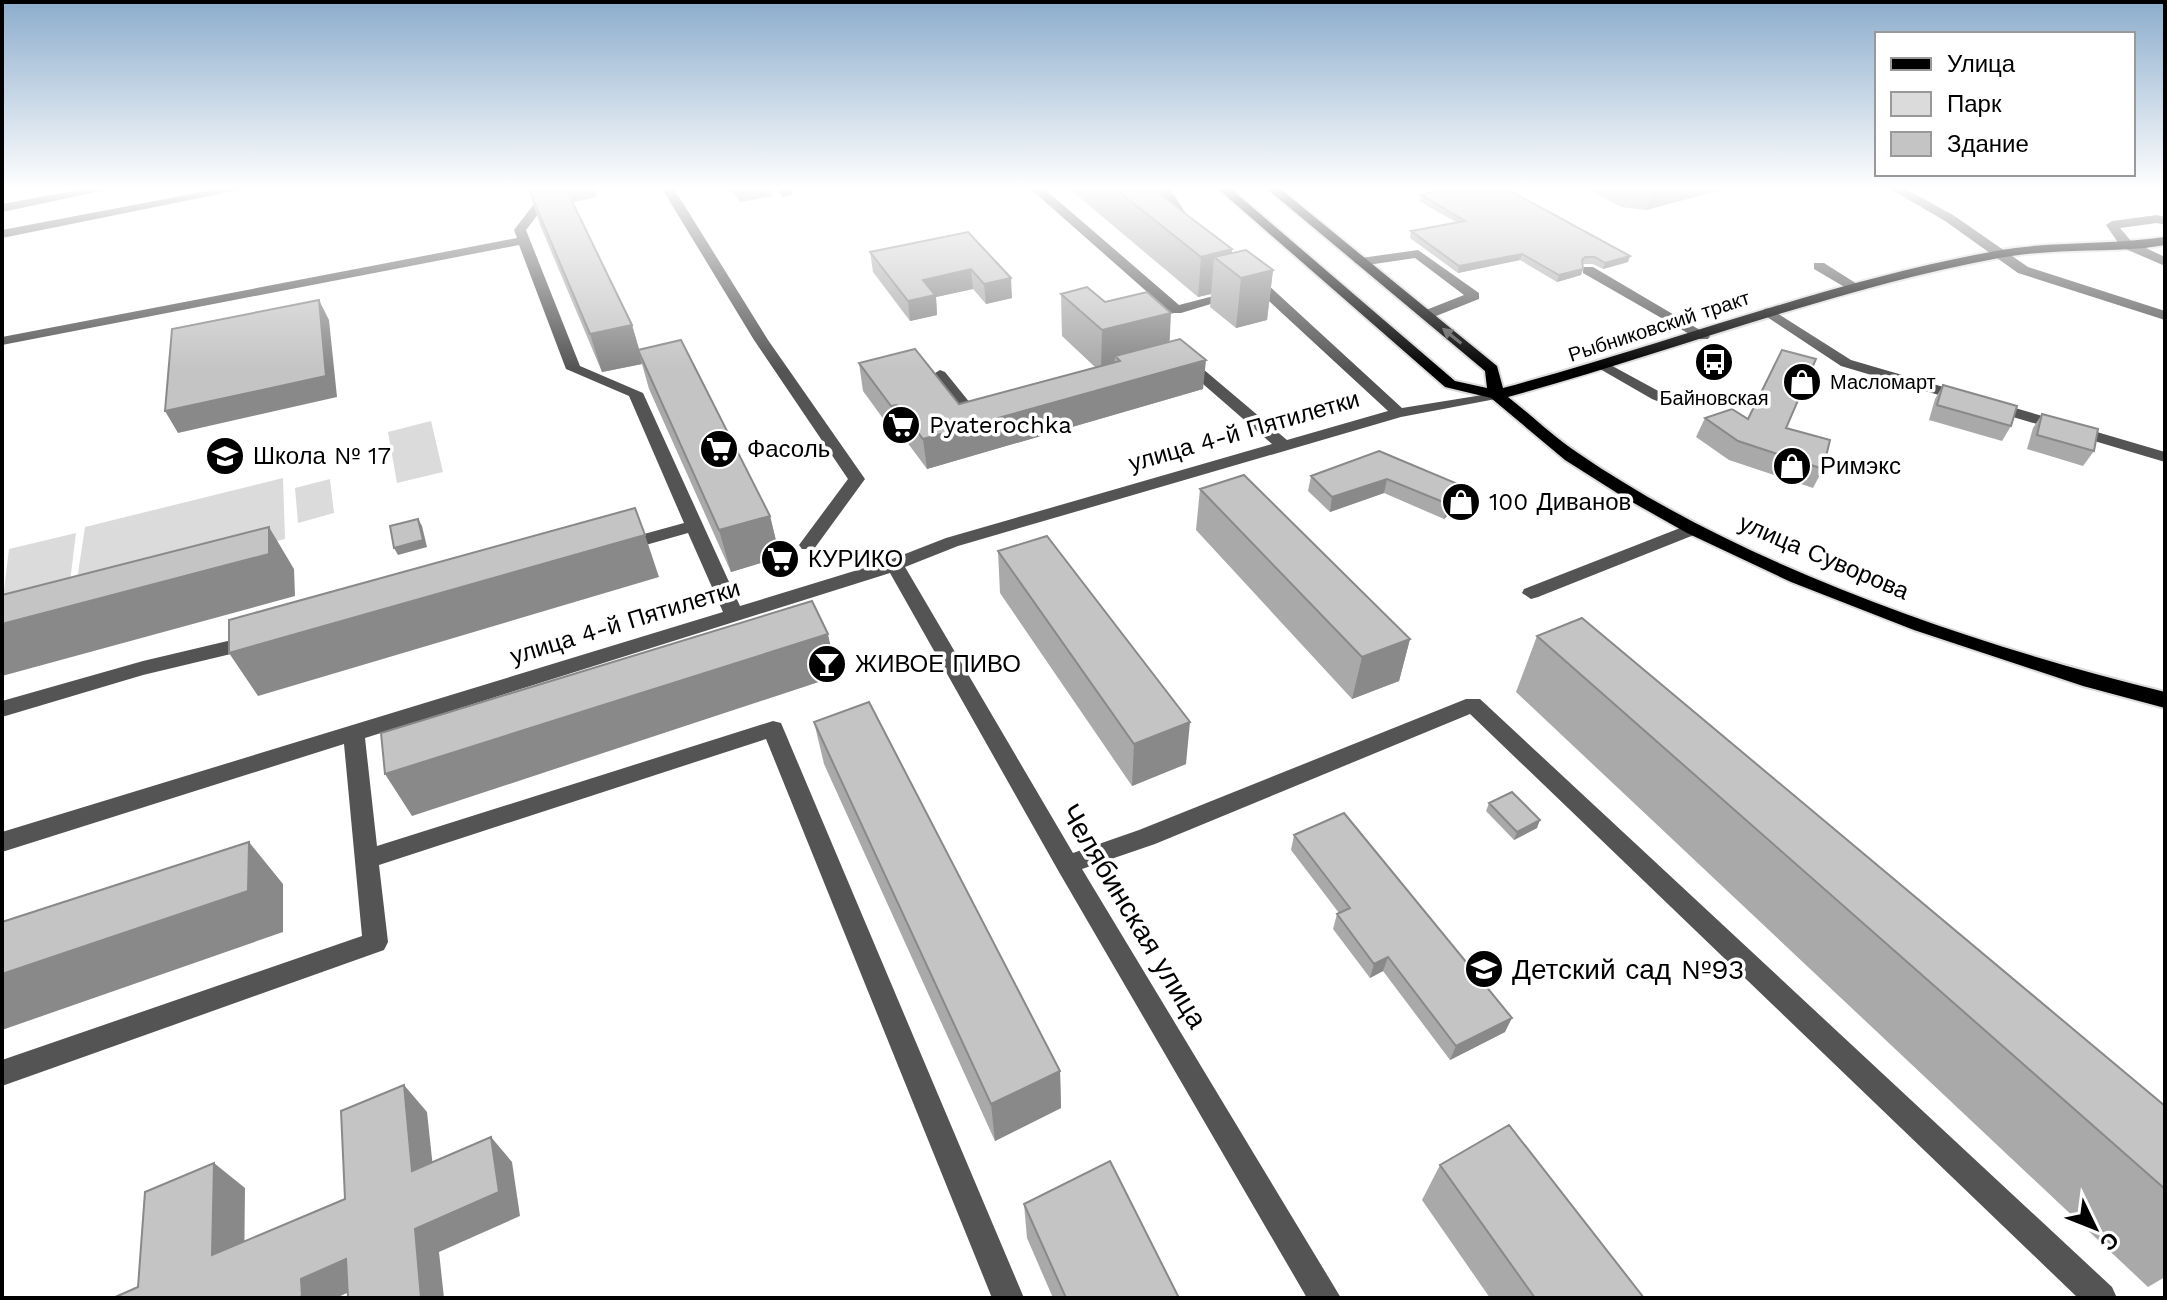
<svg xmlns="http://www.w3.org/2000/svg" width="2167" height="1300" font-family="'Work Sans',sans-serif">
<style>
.green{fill:#dbdbdb}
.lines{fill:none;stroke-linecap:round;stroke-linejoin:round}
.major-casing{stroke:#dbdbdb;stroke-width:4}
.minor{fill:#545454;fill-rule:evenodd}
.major{fill:#000;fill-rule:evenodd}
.wall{fill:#a9a9a9}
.shaded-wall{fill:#898989}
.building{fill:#c4c4c4;stroke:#898989;stroke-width:2}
.oneway{fill:#595959}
.labels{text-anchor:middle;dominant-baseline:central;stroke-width:7;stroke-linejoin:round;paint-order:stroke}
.far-street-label{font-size:20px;fill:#000;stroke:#fff}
.far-poi-label{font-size:20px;fill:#000;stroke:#fff;text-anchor:start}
.poi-label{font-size:24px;fill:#000;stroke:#fff;text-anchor:start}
.street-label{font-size:24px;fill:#000;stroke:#fff}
.near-street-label{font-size:28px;fill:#000;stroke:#fff}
.near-poi-label{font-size:28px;fill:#000;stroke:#fff;text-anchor:start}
</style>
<rect width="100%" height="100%" fill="#fff"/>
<!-- green -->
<path class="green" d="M431 421 443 472 397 483 388 432Z
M283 478 285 539 75 593 85 527Z
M330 479 334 513 298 523 295 488Z
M76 533 69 590 2 607 9 549Z"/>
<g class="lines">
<!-- major casing -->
<g class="major-casing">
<path id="major" d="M1216 187H1229L1455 381 1487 388 1485 371 1265 187H1278L1497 366 1503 388C1669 344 1831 280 2001 250 2055 241 2111 245 2165 237V245L2145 248C2096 252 2047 249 1999 258 1832 289 1672 352 1508 397 1531 415 1554 437 1578 453 1744 567 1971 644 2165 692V708L2083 686 1914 630 1791 582 1687 533 1625 498 1565 460 1491 398 1445 387Z"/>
</g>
<!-- minor -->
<path class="minor" d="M95 187H121L2 212V204Z
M228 187H254L2 238V230Z
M531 187H543L549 200 526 230 580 366 643 393 740 606 887 561 946 538 1272 444 1180 364V358H1190L1287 440 1388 411 1244 278V272H1254L1402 408 1501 392V398L1401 417 958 546 905 567 1073 853 1139 830 1466 699H1480L2112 1287 2117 1298H2078L1470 714 1155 844 1082 869 1341 1298H1307L1059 872 890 573 365 738 377 846 773 721 781 723 1024 1298H992L766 739 379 865 388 942 384 950 2 1086V1060L362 936 344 744 2 852V832L723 612 688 533 621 552 612 546 615 542 684 523 629 396 566 369 519 245 2 345V337L517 238 514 230 537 200Z
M661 187H673L768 340 865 479 814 549H802L799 545 848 479 754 340Z
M775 187H788L793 194 783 197Z
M1033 187H1055L1047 191 1179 305 1237 290 1244 294 1181 313H1171L1034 192Z
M1157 187H1169L1195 228 1193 231H1185Z
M1887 187H1902L1953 215 2028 267 2165 311V320L2018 273 1945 221Z
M2157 215 2165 217V225L2157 223 2120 228 2131 241 2165 257V266L2121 247 2106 225 2112 221Z
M1418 250 1479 293V299L1431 318H1421V312L1464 295 1415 258 1361 266 1354 262 1361 258Z
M1814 263H1824L1865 289 1853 292 1814 269Z
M1583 267H1593L1710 336 1708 339H1698L1583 273Z
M1769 308 1851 360 2165 452V462L1841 366 1764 315V309Z
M1605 362 1662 393 1665 396 1657 401 1652 399 1600 369V363Z
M940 370 945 372 975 409 987 410V416L965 418 932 375Z
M1693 523 1699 525 1702 529 1699 533 1538 597 1531 599 1522 593 1524 589Z
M253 635 263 642 260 647 143 675 2 717V701L143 661Z"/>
<!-- major -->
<use href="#major" class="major"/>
</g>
<!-- wall -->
<path class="wall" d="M728 187H770L772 196 740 202Z
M1067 187H1150L1232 249V254L1273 270 1267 320 1236 328 1210 307 1211 294 1198 297Z
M1583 187H1732L1646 210 1621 207Z
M529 190 597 197 573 202 632 325 639 350 770 516 780 557 731 572 649 389 642 364 602 372 540 225Z
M1421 195 1630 256 1628 262 1603 269 1593 264H1583L1581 275 1557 282 1520 260 1458 273 1410 238 1411 231 1456 222 1419 201Z
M968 232 1012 298 986 304 973 289 936 297 937 315 910 321 873 272 870 252Z
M1061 294 1105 302 1170 342 1203 389 927 469 901 434 895 435 863 391 859 363 959 404 1095 367 1062 336Z
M1943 385 2011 426 2002 441 1929 420 1935 399Z
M2042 414 2094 451 2083 466 2027 449 2033 428Z
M1705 418 1748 419 1786 428 1823 469 1813 488 1729 460 1696 437Z
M1379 451 1461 502 1444 519 1384 493 1330 512 1308 491 1311 476Z
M1200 489 1410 639 1399 681 1352 699 1196 530Z
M998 551 1186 764 1132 786 1000 593Z
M1537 636 2165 1106V1277L2148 1287 1516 692Z
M814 722 1060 1071 1061 1108 995 1141 824 764Z
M1489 803 1537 828 1514 840 1486 811Z
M1294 835 1505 1032 1450 1060 1383 971 1370 978 1333 929 1337 914 1339 913 1291 850Z
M1440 1165 1644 1298H1490L1422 1200Z
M1024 1204 1179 1298H1053L1027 1238Z"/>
<!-- shaded-wall -->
<path class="shaded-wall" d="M558 187H594L597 197 563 204Z
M736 187H770L772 196 740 202Z
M1669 187H1732L1646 210 1652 192Z
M1232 249 1230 270 1214 257 1211 294 1198 297 1201 257Z
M1522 254 1520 260 1458 273 1459 266Z
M1630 256 1628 262 1603 269 1605 263Z
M971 269 973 289 936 297 937 315 910 321 908 301 923 280Z
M1583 269 1581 275 1557 282 1559 275Z
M1273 270 1267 320 1236 328 1241 278Z
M1011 278 1012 298 986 304 984 284Z
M319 300 329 320 337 397 178 433 165 411Z
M1171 313 1169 355 1115 356 1114 370 1101 373 1102 330Z
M632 325 642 359 638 350 642 364 602 372 590 334Z
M1206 360 1203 389 927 469 923 439Z
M897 405 901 434 895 435 891 406Z
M1387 479 1384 493 1330 512 1332 497Z
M1465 487 1461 502 1444 519 1448 504Z
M770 516 780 557 731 572 719 530Z
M418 519 422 526 427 547 398 555 394 548Z
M269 527 294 569 295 596 2 676V624Z
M645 535 659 577 258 696 229 653Z
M828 634 837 676 412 816 385 774Z
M1410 639 1399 681 1352 699 1362 657Z
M1190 722 1186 764 1132 786 1134 744Z
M1540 820 1537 828 1514 840 1517 832Z
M249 842 283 884V932L2 1030V974Z
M1388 957 1383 971 1370 978 1374 964Z
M1512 1018 1505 1032 1450 1060 1456 1046Z
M1060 1071 1061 1108 995 1141 991 1104Z
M404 1085 427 1112 436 1196 412 1171Z
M491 1137 512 1162 520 1216 439 1252 444 1298H421L415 1229Z
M214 1163 245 1188 244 1278 212 1255Z
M346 1259 373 1281 336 1298H298L301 1279Z"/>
<!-- building -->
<path class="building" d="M545 187H565L632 325 590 334 529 190Z
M1113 187H1150L1232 249 1201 257Z
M1452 187H1503L1630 256 1605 263 1595 257H1585L1582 260 1583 269 1559 275 1522 254 1459 266 1411 231 1465 221 1421 195Z
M1624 187H1669L1652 192 1627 189Z
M968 232 1011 278 984 284 971 269 923 280 935 295 908 301 870 252Z
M1246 250 1273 270 1241 278 1214 257Z
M1087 287 1105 302 1147 292 1171 313 1102 330 1061 294Z
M319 300 326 376 165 411 172 329Z
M1180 339 1206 360 923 439 897 405 891 406 859 363 915 349 959 404 1120 361 1115 356Z
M681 340 770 516 719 530 638 350Z
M1782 350 1816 359 1786 428 1830 440 1823 469 1738 441 1705 418 1732 409 1748 419Z
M1943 385 2017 406 2011 426 1937 405Z
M2042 414 2098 429 2094 451 2037 435Z
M1379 451 1465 487 1448 504 1387 479 1332 497 1311 476Z
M1244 475 1410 639 1362 657 1200 489Z
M635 508 645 535 229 653V620Z
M418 519 423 540 394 548 390 526Z
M269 527V554L2 624V595Z
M1047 536 1190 722 1134 744 998 551Z
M812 601 828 634 385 774 381 733Z
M1582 618 2165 1106V1189L1537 636Z
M869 702 1060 1071 991 1104 814 722Z
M1512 792 1540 820 1517 832 1489 803Z
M1344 813 1512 1018 1456 1046 1388 957 1374 964 1337 914 1350 908 1294 835Z
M249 842 248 891 2 974V922Z
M404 1085 412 1171 491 1137 499 1192 415 1229 421 1298H348L346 1259 301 1279 302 1296 298 1298H113L138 1287 145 1192 214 1163 212 1255 345 1199 341 1111Z
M1509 1125 1644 1298H1535L1440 1165Z
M1110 1161 1179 1298H1066L1024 1204Z"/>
<!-- one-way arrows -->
<defs><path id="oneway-solid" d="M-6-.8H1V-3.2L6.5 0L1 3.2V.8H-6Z" transform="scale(2)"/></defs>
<use class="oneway" href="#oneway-solid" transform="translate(1452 336) rotate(-141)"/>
<!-- sky -->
<linearGradient id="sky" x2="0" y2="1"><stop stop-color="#8cadcc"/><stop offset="0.51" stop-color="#fff"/><stop offset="1" stop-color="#fff" stop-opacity="0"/></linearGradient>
<rect width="2167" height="369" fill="url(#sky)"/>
<!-- icons -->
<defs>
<g id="bus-disc" transform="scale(2)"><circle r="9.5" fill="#000" stroke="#fff"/><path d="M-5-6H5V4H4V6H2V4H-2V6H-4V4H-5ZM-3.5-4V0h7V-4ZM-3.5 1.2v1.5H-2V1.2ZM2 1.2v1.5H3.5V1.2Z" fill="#fff"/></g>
<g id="shop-disc" transform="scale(2)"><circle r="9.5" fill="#000" stroke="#fff"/><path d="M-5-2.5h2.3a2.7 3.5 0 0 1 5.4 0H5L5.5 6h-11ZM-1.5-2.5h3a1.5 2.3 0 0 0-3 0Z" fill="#fff"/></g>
<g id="supermarket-disc" transform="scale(2)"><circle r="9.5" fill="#000" stroke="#fff"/><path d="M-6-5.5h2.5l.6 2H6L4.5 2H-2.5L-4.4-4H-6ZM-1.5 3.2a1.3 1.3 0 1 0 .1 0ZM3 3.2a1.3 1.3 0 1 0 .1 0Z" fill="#fff"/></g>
<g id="school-disc" transform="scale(2)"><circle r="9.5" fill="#000" stroke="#fff"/><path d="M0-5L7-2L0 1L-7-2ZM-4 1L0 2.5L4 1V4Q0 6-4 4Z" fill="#fff"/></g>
<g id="bar-disc" transform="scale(2)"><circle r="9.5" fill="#000" stroke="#fff"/><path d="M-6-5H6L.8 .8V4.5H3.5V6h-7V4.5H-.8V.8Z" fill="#fff"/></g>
</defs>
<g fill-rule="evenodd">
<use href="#bus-disc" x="1714" y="362"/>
<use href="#shop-disc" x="1802" y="382"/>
<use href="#supermarket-disc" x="901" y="425"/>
<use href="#supermarket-disc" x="719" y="449"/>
<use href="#school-disc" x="225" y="456"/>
<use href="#shop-disc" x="1792" y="466"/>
<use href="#shop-disc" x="1461" y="502"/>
<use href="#supermarket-disc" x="780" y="559"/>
<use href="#bar-disc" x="827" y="664"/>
<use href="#school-disc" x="1484" y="969"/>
</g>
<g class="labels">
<!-- far-street labels -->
<g class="far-street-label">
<text transform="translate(1659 326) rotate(-18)">Рыбниковский тракт</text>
</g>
<!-- far-poi labels -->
<g class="far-poi-label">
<text x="1830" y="382">Масломарт</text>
<text x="1714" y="398" text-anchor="middle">Байновская</text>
</g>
<!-- poi labels -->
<g class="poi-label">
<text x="929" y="425">Pyaterochka</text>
<text x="747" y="449">Фасоль</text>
<text x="253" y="456">Школа № 17</text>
<text x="1820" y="466">Римэкс</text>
<text x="1489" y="502">100 Диванов</text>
<text x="808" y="559">КУРИКО</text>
<text x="855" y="664">ЖИВОЕ ПИВО</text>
</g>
<!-- street labels -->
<g class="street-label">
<text transform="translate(1244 431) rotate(-16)">улица 4-й Пятилетки</text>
<text transform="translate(1824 557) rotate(23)">улица Суворова</text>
<text transform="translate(625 622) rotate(-17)">улица 4-й Пятилетки</text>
</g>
<!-- near-street labels -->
<g class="near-street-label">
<text transform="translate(1134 916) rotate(59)">Челябинская улица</text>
</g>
<!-- near-poi labels -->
<g class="near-poi-label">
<text x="1512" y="969">Детский сад №93</text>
</g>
</g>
<!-- border -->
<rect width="2167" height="1300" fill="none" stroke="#000000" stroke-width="8"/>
<!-- legend -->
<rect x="1875" y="32" width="260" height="144" fill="#ffffff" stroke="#999999" stroke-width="2"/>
<rect x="1891" y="58" width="40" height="12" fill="#000000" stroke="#999999" stroke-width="2"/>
<text x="1947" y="72" font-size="24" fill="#000000">Улица</text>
<rect x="1891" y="92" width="40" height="24" fill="#dbdbdb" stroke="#999999" stroke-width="2"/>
<text x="1947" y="112" font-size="24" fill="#000000">Парк</text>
<rect x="1891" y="132" width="40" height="24" fill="#c4c4c4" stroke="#999999" stroke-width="2"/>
<text x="1947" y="152" font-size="24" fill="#000000">Здание</text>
<!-- north arrow -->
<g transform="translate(2095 1228) rotate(133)" stroke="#ffffff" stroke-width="6" paint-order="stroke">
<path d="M0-6L14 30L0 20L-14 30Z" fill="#000000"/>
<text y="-12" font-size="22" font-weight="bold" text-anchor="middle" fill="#000000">С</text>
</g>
</svg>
